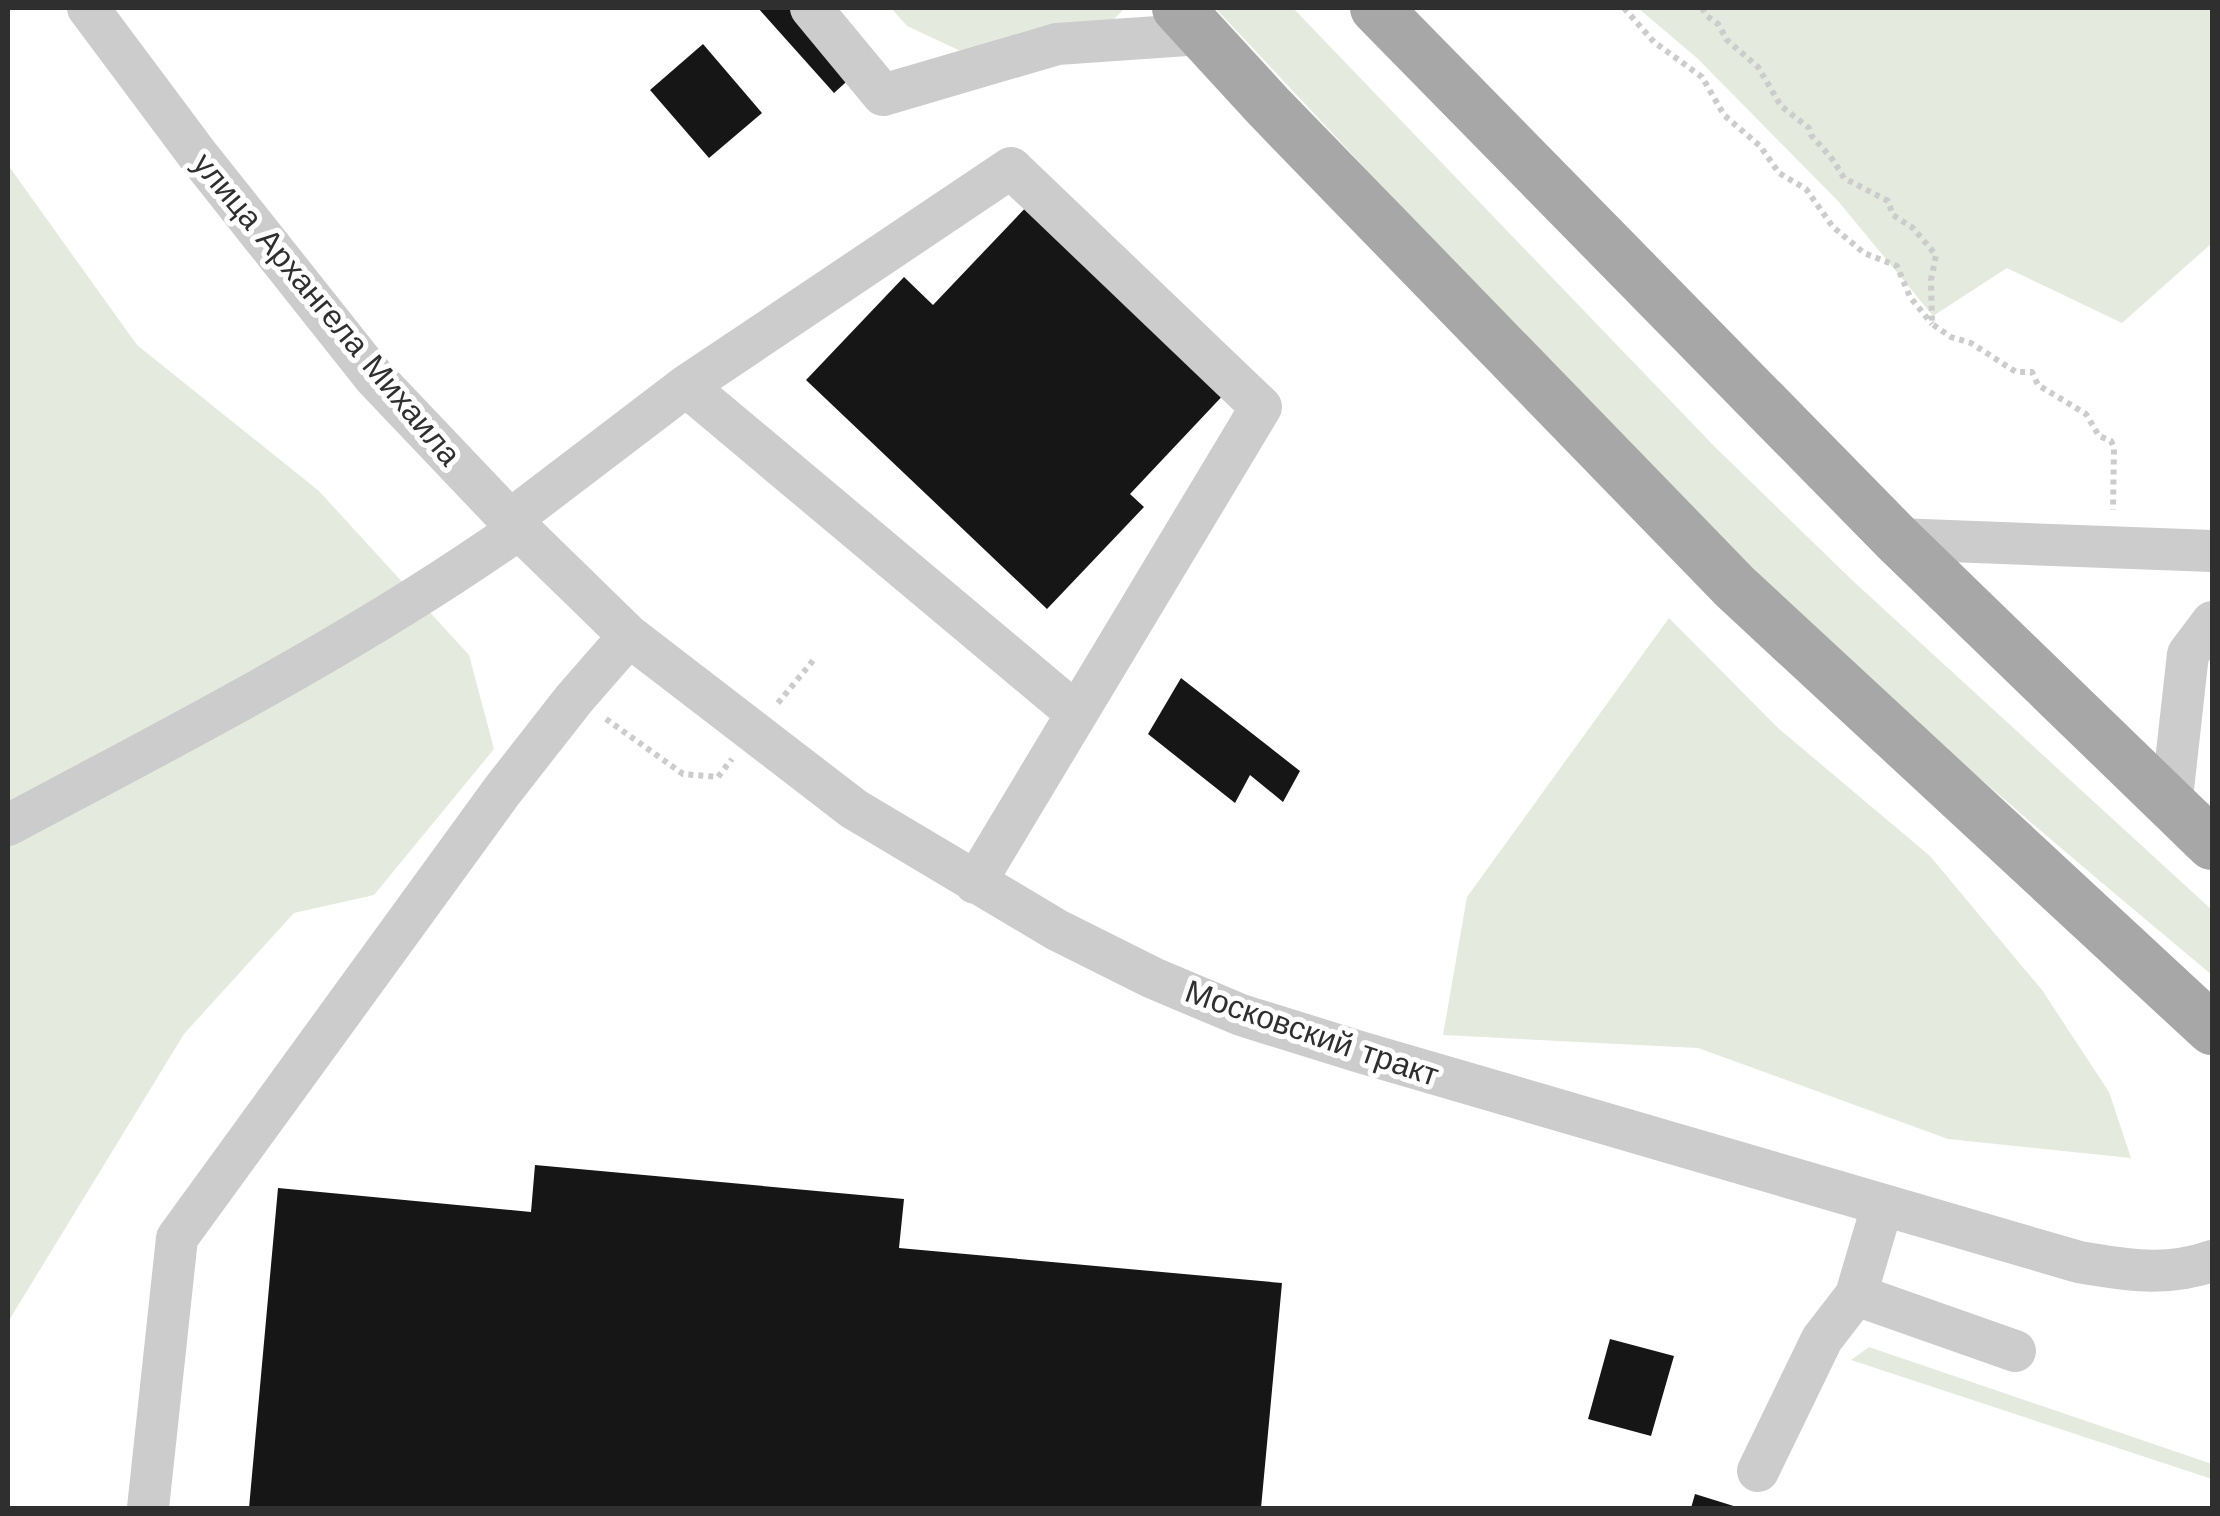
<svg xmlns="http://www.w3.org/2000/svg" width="2220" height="1516" font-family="'Work Sans',sans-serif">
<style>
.green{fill:#e4ebde}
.building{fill:#161616}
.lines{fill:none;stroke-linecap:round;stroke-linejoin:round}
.path{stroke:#ccc;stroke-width:6;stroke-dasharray:5 5;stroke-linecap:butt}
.minor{stroke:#ccc;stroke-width:42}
.major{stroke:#a7a7a7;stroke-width:52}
.labels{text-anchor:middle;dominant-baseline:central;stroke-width:10;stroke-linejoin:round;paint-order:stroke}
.street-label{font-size:32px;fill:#2f2f2f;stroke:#fff}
</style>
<rect width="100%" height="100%" fill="#fff"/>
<!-- green -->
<path class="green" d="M891 8H1125L1113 20 969 55 907 26Z
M1215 8H1293L1715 447 1853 581 2212 910V975C2077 862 1942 749 1813 628 1604 432 1412 216 1215 8Z
M1638 8H2212V243L2122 323 2007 268 1933 316 1838 201 1697 58Z
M8 165 137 345 319 491 469 655 494 749 374 895 294 913 184 1034 8 1322Z
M1669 618 1778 728 1930 856 2042 990 2109 1092 2131 1158 1948 1139 1698 1048 1443 1035 1467 897Z
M1869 1347 2212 1464V1479L1851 1360Z"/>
<!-- building -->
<path class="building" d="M758 8H816L866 64 834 93Z
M703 44 762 113 709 158 650 90Z
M1031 202 1229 389 1130 494 1144 507 1047 609 806 380 904 277 933 305Z
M1181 678 1300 771 1283 802 1250 775 1235 803 1148 734Z
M535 1165 904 1199 899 1248 1282 1283 1261 1508H249L278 1188 531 1212Z
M1610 1339 1674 1356 1651 1436 1588 1419Z
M1695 1494 1740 1508H1691Z"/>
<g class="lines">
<!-- path -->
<path class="path" d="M1624 8 1654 42 1702 77 1724 115 1760 146 1779 173 1806 189 1833 227 1864 253 1897 266 1910 297 1932 324
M1702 8 1707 16 1718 24 1727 40 1758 67 1781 106 1809 128 1811 135 1833 160 1844 178 1888 201 1893 215 1913 228 1936 255 1931 280 1932 324 1951 337 1971 343 2016 372H2032L2038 385 2086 414 2099 436 2111 441 2114 447 2113 510
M778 703 816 657
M606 719 683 774 718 777 732 759"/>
<!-- minor -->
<path class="minor" d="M88 8 197 154 374 377 510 520 629 636 854 809 1057 930 1153 978 1241 1015 1360 1052 2079 1262C2125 1270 2167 1277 2212 1261
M811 8 883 95 1057 44 1201 34
M686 386 1076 713
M510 520 686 386 1011 168 1261 407 975 883
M1897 539 2212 551
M2171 807 2188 654 2212 622
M8 825C181 733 357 643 519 529
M1856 1295 2015 1351
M1758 1471 1822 1339 1856 1295 1882 1207
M148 1508 177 1238 502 791 574 699 629 636"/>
<!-- major -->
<path class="major" d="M1178 8 1268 106 1735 587 2212 1029
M1376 8 1897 539 2212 844"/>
</g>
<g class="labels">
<!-- street labels -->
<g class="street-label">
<text transform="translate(327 309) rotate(50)">улица Архангела Михаила</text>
<text transform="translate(1312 1033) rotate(19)">Московский тракт</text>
</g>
</g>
<!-- border -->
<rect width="2220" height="1516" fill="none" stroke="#2f2f2f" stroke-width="20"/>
</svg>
